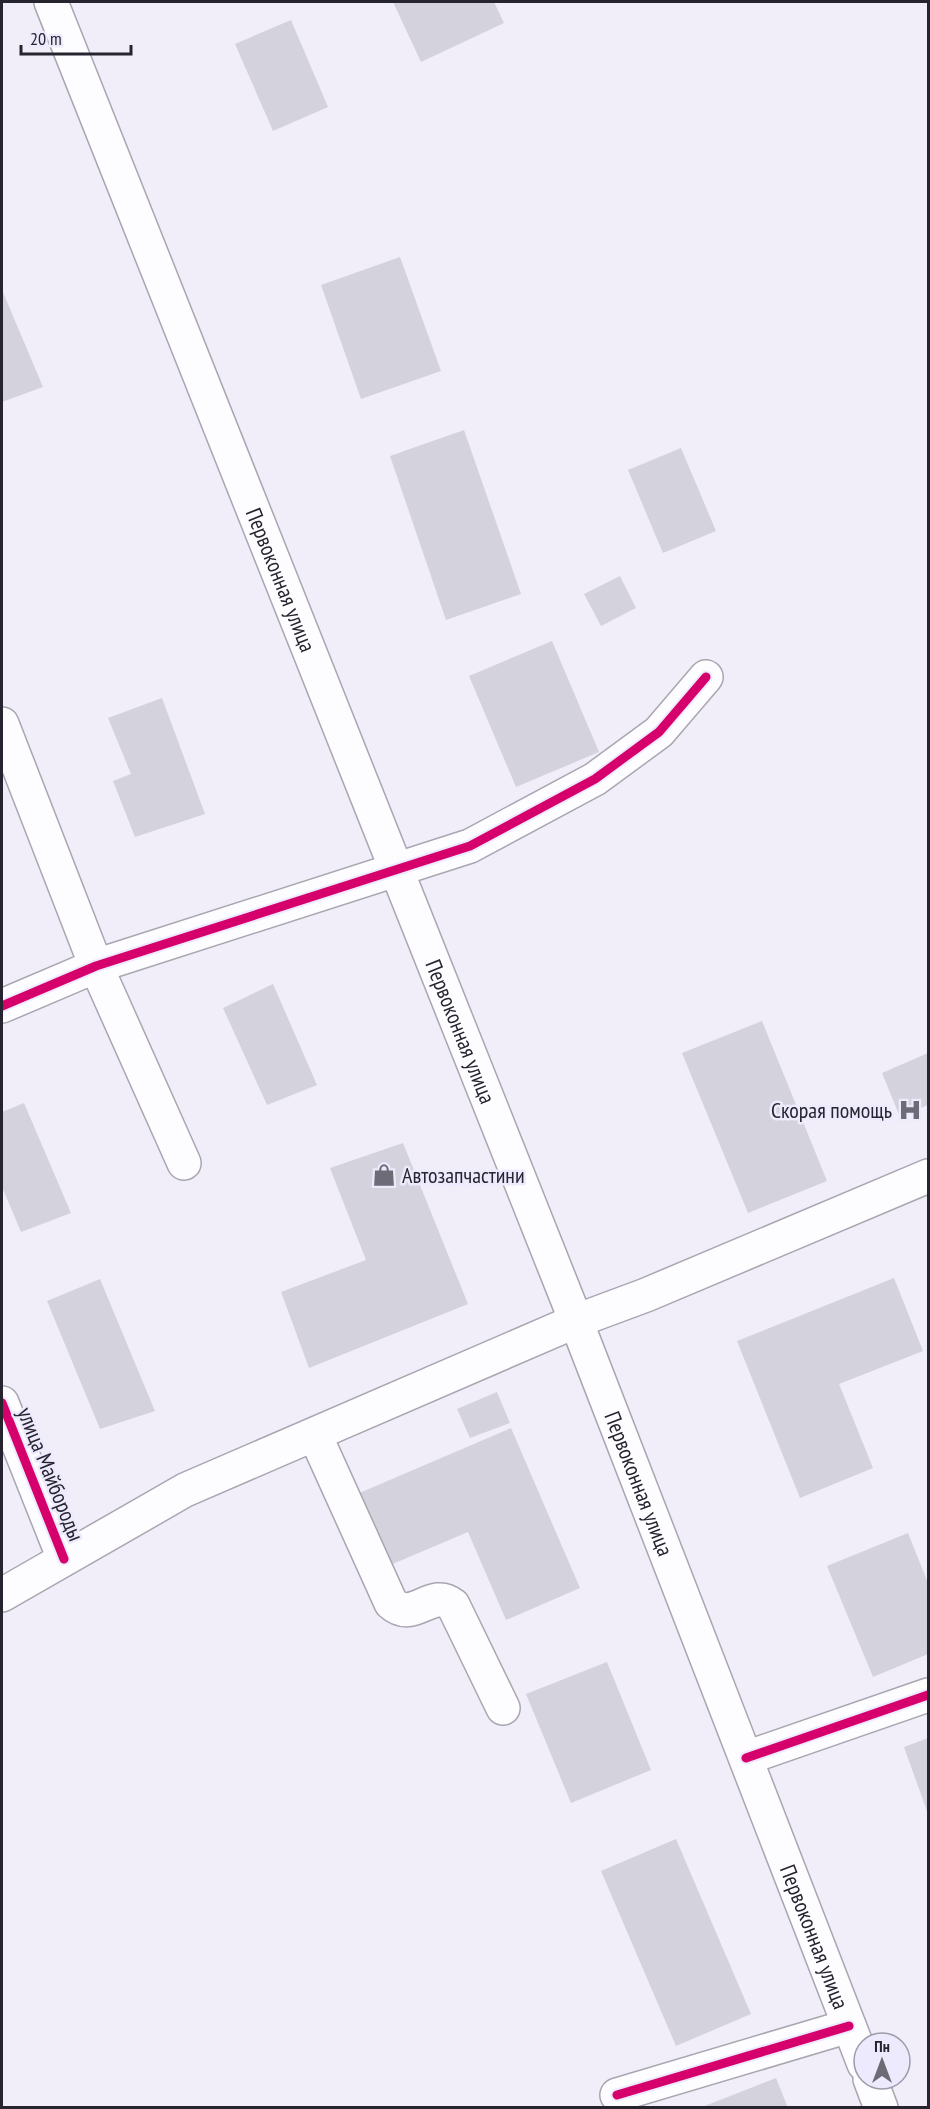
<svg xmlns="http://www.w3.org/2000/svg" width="930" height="2109" font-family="'PT Sans Narrow',sans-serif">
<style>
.building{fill:#d4d2dc}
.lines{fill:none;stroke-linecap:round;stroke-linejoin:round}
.minor-casing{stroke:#a8a6b0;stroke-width:36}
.major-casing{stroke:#a8a6b0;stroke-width:36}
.highway-casing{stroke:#a8a6b0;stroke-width:36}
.minor{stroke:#fdfcfe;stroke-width:33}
.major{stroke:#fdfcfe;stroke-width:33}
.highway{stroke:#fdfcfe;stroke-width:33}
.cycleway-casing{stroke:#eeeafd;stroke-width:13}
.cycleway{stroke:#d6006c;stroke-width:9}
.labels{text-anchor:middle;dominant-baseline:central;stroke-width:5;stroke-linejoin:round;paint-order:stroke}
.street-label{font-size:22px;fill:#26242f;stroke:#eeeafd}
.poi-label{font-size:22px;fill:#26242f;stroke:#eeeafd;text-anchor:end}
</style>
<rect width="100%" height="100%" fill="#f1eef9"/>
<!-- building -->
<path class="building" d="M393 2H494L504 23 421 62Z
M291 20 328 107 273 131 235 44Z
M400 257 441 371 361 399 321 285Z
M2 290 43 387 2 402Z
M464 430 521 594 446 620 390 456Z
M681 448 716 531 663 553 628 470Z
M620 576 636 608 601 626 584 594Z
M552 641 599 752 516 787 469 676Z
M162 698 205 814 135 837 113 781 131 774 108 718Z
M273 984 317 1085 267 1105 223 1008Z
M762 1021 827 1181 748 1213 682 1053Z
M928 1053V1105L900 1117 882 1073Z
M24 1103 71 1213 21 1232 2 1187V1112Z
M403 1143 468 1304 309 1368 281 1292 366 1260 330 1168Z
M894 1278 923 1351 839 1384 873 1468 800 1498 737 1341Z
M100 1279 155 1411 100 1429 47 1301Z
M497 1392 510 1423 470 1438 457 1409Z
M511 1428 580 1588 506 1620 468 1532 388 1566 357 1494Z
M908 1533 928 1583V1654L873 1677 827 1566Z
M607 1662 651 1770 571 1803 526 1694Z
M928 1738V1814L904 1747Z
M676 1839 751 2014 676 2046 601 1871Z
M776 2078 788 2108H702V2107Z"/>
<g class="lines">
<!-- minor casing -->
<g class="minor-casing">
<path id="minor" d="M2 724 96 966 184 1163
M2 1006 96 966 470 846 595 779 659 732 706 677
M576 1321 646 1295 928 1176
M2 1403 64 1559
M315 1435 391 1603C414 1624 431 1587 453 1605L503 1708
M746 1758 928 1695
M617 2095 849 2026"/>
</g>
<!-- major casing -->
<g class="major-casing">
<path id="major" d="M2 1595 185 1490 576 1321"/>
</g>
<!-- highway casing -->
<g class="highway-casing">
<g id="highway">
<path id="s1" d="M51 2 576 1321 864 2064"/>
<path d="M870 2079 881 2108"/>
</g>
</g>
<!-- minor -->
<use href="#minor" class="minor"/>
<!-- major -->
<use href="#major" class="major"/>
<!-- highway -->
<use href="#highway" class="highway"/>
<!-- cycleway casing -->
<g class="cycleway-casing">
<path id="cycleway" d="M2 1006 96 966 470 846 595 779 659 732 706 677
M2 1403 64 1559
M746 1758 928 1695
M617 2095 849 2026"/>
</g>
<!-- cycleway -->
<use href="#cycleway" class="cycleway"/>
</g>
<!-- icons -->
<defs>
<g id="hospital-bare" transform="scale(1.8)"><path d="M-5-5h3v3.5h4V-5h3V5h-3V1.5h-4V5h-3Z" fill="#6d6b76" stroke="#eeeafd" stroke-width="2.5" paint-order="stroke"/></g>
<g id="shop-bare" transform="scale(1.8)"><path d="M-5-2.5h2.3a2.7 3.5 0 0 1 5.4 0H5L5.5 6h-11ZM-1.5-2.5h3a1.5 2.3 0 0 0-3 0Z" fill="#6d6b76" stroke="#eeeafd" stroke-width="2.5" paint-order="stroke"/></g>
</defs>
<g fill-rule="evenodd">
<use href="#hospital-bare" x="910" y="1110"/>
<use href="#shop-bare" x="384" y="1175"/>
</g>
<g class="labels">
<!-- street labels -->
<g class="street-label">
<text stroke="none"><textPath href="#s1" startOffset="622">Первоконная улица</textPath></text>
<text stroke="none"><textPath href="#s1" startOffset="1108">Первоконная улица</textPath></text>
<text transform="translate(51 1474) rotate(68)">улица Майбороды</text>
<text stroke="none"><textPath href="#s1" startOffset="1594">Первоконная улица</textPath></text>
<text stroke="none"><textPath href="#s1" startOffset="2080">Первоконная улица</textPath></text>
</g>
<!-- poi labels -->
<g class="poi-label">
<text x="892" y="1110">Скорая помощь</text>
<text x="402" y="1175" text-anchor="start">Автозапчастини</text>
</g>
</g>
<!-- border -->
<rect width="930" height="2109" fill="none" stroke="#26242f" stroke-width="6"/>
<!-- north arrow -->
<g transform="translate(882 2061)"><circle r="28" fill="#eeeafd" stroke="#9e9bab" stroke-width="1.5"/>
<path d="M0-4.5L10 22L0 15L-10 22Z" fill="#6d6b76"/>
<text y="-9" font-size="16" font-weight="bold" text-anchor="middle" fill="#26242f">Пн</text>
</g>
<!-- scale -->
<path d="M21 45v9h110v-9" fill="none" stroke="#26242f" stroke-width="3"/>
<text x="30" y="45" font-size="18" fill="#26242f" stroke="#eeeafd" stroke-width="4.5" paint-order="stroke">20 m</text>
</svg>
